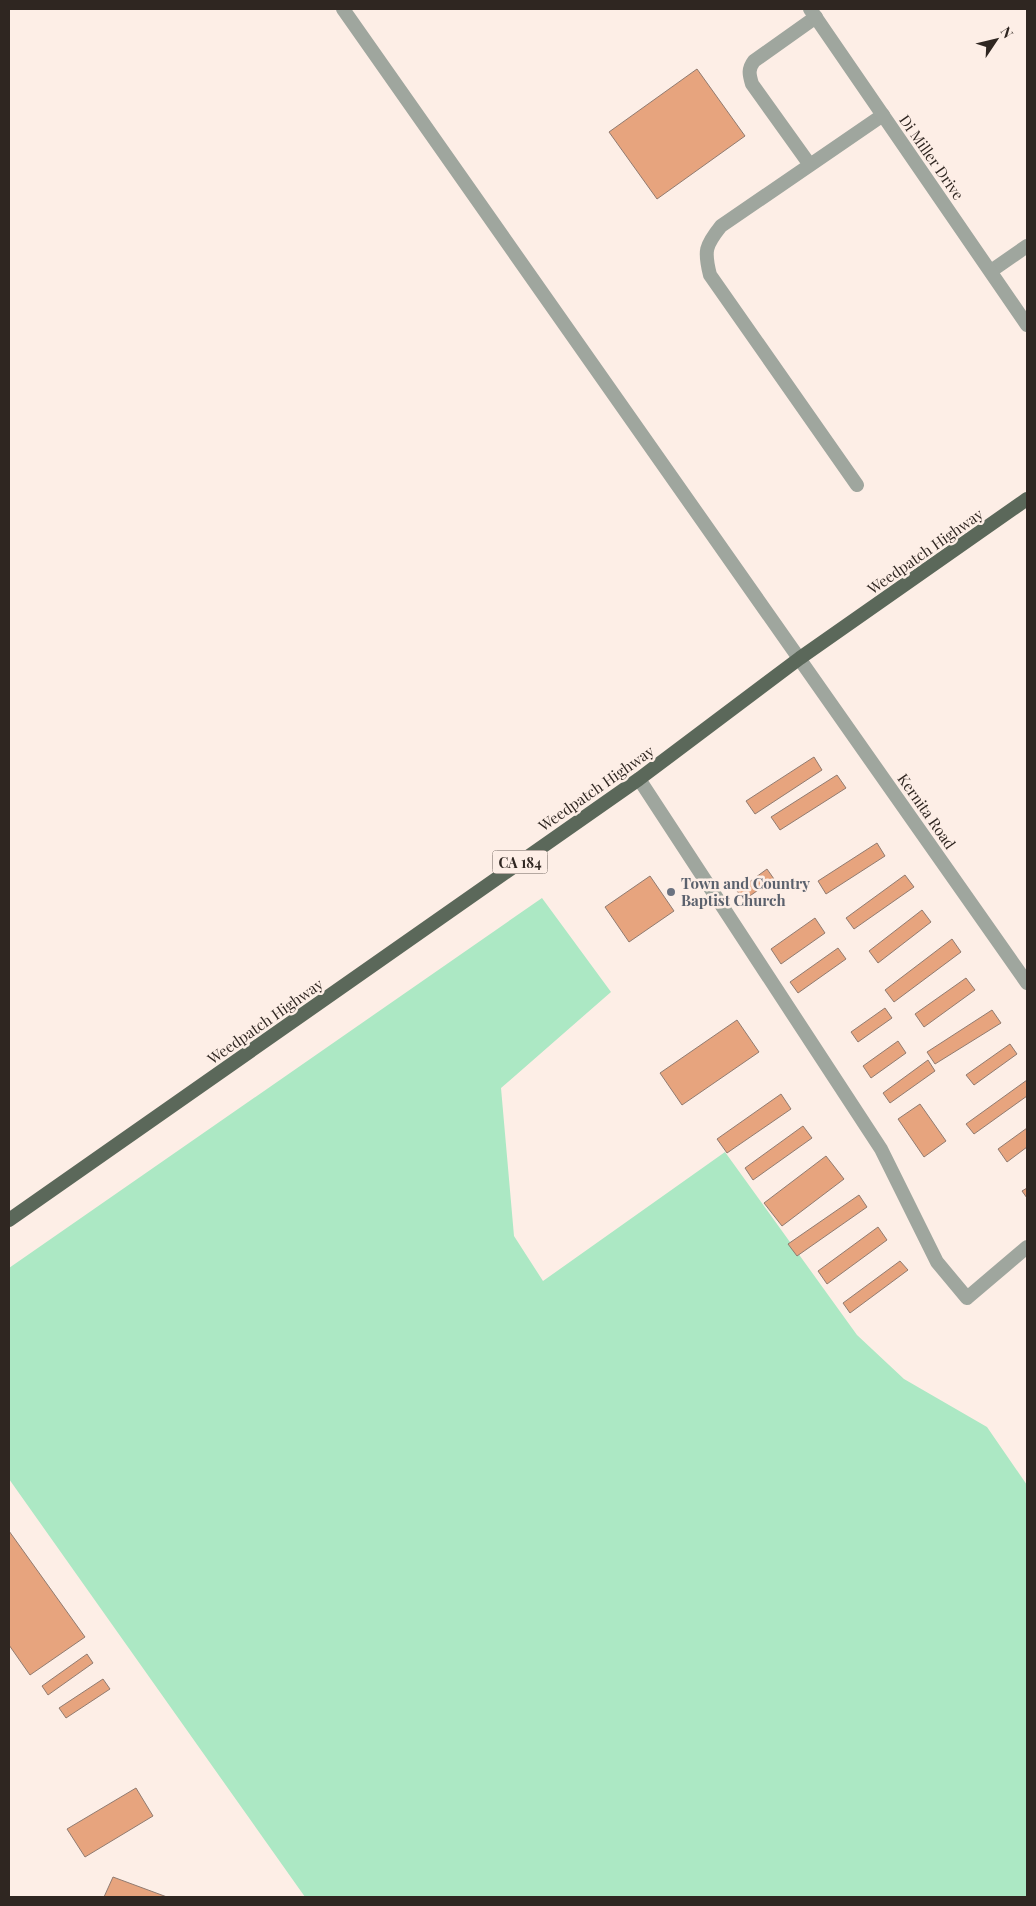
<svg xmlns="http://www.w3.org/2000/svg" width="1036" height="1906" font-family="'Playfair Display',serif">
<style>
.green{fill:#ace8c4}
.building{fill:#e7a47e;stroke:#917b70}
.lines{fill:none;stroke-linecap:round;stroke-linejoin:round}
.service{stroke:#9fa69e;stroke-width:14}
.minor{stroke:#9fa69e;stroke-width:14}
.primary{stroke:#5b685a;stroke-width:14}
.worship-dot{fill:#6b7280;stroke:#fdeee6;stroke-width:2}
.labels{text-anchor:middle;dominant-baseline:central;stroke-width:5;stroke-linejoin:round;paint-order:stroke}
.shield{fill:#fdeee6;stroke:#6d625c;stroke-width:1}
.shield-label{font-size:14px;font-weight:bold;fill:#2f2621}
.street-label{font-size:15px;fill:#2f2621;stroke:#fdeee6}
.worship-label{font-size:15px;font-weight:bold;fill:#5b616d;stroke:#fdeee6;text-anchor:start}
</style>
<rect width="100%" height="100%" fill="#fdeee6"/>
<!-- green -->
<path class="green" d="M542 898 611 992 501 1088 514 1236 543 1281 725 1152 857 1335 904 1379 987 1427 1027 1485V1897H305L9 1479V1268Z"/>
<!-- building -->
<path class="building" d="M697 69 745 136 657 199 609 132Z
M814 757 822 770 755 814 746 801Z
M837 775 846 788 780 830 771 817Z
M877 843 885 856 826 894 818 881Z
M767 869 774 879 744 900 737 891Z
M905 875 914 887 854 929 846 918Z
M650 876 674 911 629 942 605 907Z
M922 910 931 922 878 963 869 951Z
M815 918 825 933 781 964 771 949Z
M952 939 961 952 894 1002 885 990Z
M838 948 846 959 798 993 790 982Z
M966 978 975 990 924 1027 915 1014Z
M885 1008 892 1018 858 1042 851 1032Z
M992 1010 1001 1023 935 1064 927 1052Z
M737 1020 759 1052 682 1105 660 1073Z
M898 1041 906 1053 871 1078 863 1066Z
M1010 1044 1017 1054 974 1085 966 1075Z
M928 1060 935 1071 890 1103 883 1093Z
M1027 1080V1096L974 1134 966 1124Z
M781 1094 791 1109 727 1153 717 1139Z
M920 1104 946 1141 924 1157 898 1119Z
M803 1126 812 1138 753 1180 745 1168Z
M1027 1128V1147L1007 1162 998 1149Z
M826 1156 844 1179 782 1226 764 1203Z
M1027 1188V1198L1022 1191Z
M859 1195 867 1207 797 1256 788 1244Z
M878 1227 887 1240 827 1284 818 1271Z
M900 1261 908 1270 850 1313 843 1303Z
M9 1531 85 1637 30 1675 9 1645Z
M87 1654 93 1663 48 1695 42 1686Z
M103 1679 110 1689 66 1718 59 1708Z
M136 1788 153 1816 85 1857 67 1829Z
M113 1877 167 1897H104Z"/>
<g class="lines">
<!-- service -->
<path class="service" d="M810 165 752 84C749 74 748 69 754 61L816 17
M991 271 1027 246
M857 485 710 275C704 251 705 246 721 226L883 115"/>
<!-- minor -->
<path class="minor" d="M343 9 1027 983
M810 9 1027 325
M639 779 881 1149 937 1262 967 1298 1027 1247"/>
<!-- primary -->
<path class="primary" d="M9 1220 639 779 800 658 1027 499"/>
</g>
<!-- markers -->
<circle class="worship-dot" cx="671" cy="892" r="5"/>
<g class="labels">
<!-- shield labels -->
<rect class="shield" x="492.5" y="850.5" width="55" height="23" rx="4"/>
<g class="shield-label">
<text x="520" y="862">CA 184</text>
</g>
<!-- street labels -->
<g class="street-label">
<text transform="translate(932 157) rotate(55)">Di Miller Drive</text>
<text transform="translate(925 551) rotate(-35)">Weedpatch Highway</text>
<text transform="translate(596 788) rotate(-35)">Weedpatch Highway</text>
<text transform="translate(927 811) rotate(55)">Kernita Road</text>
<text transform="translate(265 1021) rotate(-35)">Weedpatch Highway</text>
</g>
<!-- worship labels -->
<g class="worship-label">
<text x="681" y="883">Town and Country<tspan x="681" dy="17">Baptist Church</tspan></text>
</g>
</g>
<!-- border -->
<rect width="1036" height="1906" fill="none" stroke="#2f2621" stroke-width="20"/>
<!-- north arrow -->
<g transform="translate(996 40) rotate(55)" stroke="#fdeee6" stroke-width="4" paint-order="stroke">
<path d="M0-4L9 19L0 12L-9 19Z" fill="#2f2621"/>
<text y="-8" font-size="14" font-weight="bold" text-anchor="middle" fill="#2f2621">N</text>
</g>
</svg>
